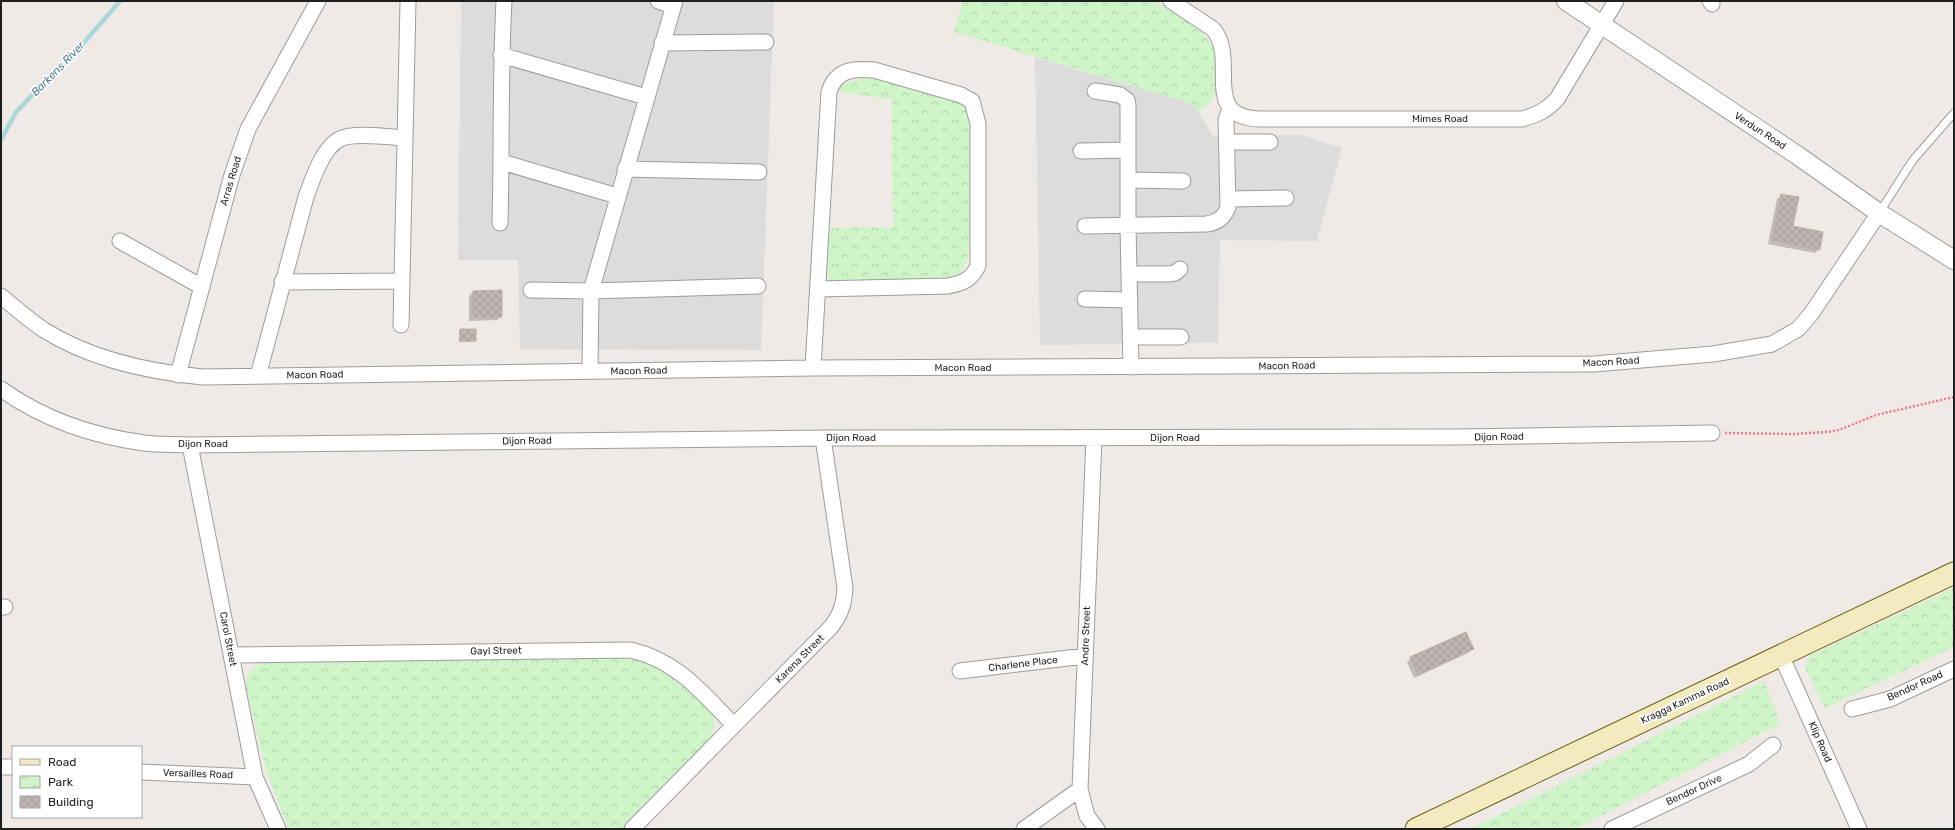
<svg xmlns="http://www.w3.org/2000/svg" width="1955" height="830" font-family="Rubik,sans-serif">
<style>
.residential{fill:#dddcdc}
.park{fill:url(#park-crowns)}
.shadow{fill:#0003}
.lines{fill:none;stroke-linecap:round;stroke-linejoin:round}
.stream{stroke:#abd7d8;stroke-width:4.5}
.building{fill:url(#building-cross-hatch);stroke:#bfaeaa}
.service-casing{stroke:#9c9c9c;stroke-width:9}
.minor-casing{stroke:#9c9c9c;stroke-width:17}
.tertiary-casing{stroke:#9c9c9c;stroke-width:20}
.secondary-casing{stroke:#6b6110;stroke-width:23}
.path{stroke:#eb7a88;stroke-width:2.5;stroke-dasharray:2 2;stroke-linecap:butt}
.service{stroke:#fff;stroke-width:7}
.minor{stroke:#fff;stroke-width:15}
.tertiary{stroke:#fff;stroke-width:18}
.secondary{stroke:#f3eac0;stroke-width:21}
.labels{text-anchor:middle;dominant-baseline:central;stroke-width:3.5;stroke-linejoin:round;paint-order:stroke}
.street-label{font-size:10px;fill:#1f1f1f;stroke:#fff}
.water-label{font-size:11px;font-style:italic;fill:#4b7c8f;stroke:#fff}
</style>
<defs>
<pattern id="park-crowns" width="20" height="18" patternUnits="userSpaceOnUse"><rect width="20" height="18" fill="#cef4c8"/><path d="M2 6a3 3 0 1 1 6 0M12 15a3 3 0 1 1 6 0" fill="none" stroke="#b0d1ab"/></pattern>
<pattern id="building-cross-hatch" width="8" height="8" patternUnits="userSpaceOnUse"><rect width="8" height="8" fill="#bfb5b3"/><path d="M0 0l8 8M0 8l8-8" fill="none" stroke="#a49b9a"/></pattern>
</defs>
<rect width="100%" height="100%" fill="#efeae6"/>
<!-- residential -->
<path class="residential" d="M461 1H774L761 350 520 349 518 260H458Z
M1035 57 1193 104 1213 136 1303 135 1342 148 1317 241 1220 240 1218 343 1040 345Z"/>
<!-- park -->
<path class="park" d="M963 1H1156L1199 30 1215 49 1218 77 1215 96 1205 108 1198 111 1193 104 954 32Z
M876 76 957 98 967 108 971 119 969 250C967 264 963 271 952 280L828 281 827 228 893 227 892 99 838 92 842 83Z
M1954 588V647L1825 708 1805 667 1808 659 1812 655Z
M622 658C633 660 644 661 655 666 670 673 709 704 714 720 716 728 712 735 707 742L623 829H288L266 770 246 686C246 670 256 663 271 661Z
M1764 681 1780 724 1576 829H1471Z"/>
<!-- shadow -->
<path class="shadow" d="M1782 195 1792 227 1819 249 1815 253 1768 244 1777 199Z
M473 292 501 316 497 320 469 321V296Z
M460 330 475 340 473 342H459V332Z
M1472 649 1468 653 1414 678 1407 662 1411 658Z"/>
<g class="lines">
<!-- stream -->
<path class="stream" d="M1 140 16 112 42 85 61 69 120 1"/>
</g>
<!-- building -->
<path class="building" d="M1781 194 1799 197 1793 226 1823 232 1820 250 1772 240Z
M502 290V317H473V291Z
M460 329H476V341H460Z
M1466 632 1474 649 1418 675 1410 657Z"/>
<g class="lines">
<!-- service casing -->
<g class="service-casing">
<path id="service" d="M1879 213 1913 160 1954 113"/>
</g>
<!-- minor casing -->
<g class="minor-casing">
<path id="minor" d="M658 1 673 6
M1171 1 1213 29C1239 59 1200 116 1258 119H1522C1537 115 1547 110 1557 99L1616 1
M1710 1 1712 4
M662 43 766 42
M501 55 646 97
M1095 91 1120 95 1127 100 1128 105V226L1131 367
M1227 142H1270
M1081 151 1128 150
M502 162 617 196
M625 169 759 172
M1128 180 1183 181
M1228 199 1286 198
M500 223C502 149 500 75 504 1
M1085 226 1206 224C1217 223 1224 218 1228 207L1226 120 1228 114 1232 111
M120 241 202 287
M1129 274H1168L1175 273 1180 269
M282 282 402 281
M531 290 591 291 758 286
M1 296C15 308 29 320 44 330 90 359 150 372 203 377L813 368 1594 364 1713 354 1772 344 1798 329 1811 314 1879 213
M1085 299 1130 300
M401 325 408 1
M1130 337H1181
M813 368 829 92C836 70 852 68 874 70L961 95 972 101 978 124V266C971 280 963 283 948 286L818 289
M590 371 591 291 675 1
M178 375 232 175 248 129 318 1
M258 376 306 197C312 180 323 147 340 139 352 132 390 137 404 138
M1 389C43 419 93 436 144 443 159 445 175 444 190 445L823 438 1454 437 1712 433
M1094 438 1080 789 1087 816 1097 829
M190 445 255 777 278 829
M1 607H5
M232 655 631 650C678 661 702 693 734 725
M1781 655 1859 829
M960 671 1085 656
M1852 709 1890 699 1954 669
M1 767H13
M141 772 255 777
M632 829 831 627C841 614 844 604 845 588L823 438
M1024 829 1080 789
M1612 829 1749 764 1773 745"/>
</g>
<!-- tertiary casing -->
<g class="tertiary-casing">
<path id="tertiary" d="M1566 1 1797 155 1879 213 1954 260"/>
</g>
<!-- secondary casing -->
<g class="secondary-casing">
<path id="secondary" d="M1416 829 1954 573"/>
</g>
<!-- path -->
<path class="path" d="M1725 433 1793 434 1827 432 1839 430 1876 415 1954 397"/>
<!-- service -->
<use href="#service" class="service"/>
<!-- minor -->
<use href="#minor" class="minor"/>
<!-- tertiary -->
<use href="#tertiary" class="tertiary"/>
<!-- secondary -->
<use href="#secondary" class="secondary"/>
</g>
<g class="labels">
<!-- street labels -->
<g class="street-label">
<text x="1440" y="119">Mimes Road</text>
<text transform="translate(1760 131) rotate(33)">Verdun Road</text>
<text transform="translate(231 181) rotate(-73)">Arras Road</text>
<text transform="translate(1611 362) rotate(-3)">Macon Road</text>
<text transform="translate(1287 366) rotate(-1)">Macon Road</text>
<text x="963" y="368">Macon Road</text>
<text transform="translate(639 371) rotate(-1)">Macon Road</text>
<text transform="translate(315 375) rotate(-1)">Macon Road</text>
<text transform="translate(1499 437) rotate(-1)">Dijon Road</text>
<text x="851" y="438">Dijon Road</text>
<text x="1175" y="438">Dijon Road</text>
<text transform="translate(527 441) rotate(-1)">Dijon Road</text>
<text x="203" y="444">Dijon Road</text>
<text transform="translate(1086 636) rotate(-88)">Andre Street</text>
<text transform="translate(228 639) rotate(79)">Carol Street</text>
<text transform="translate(496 651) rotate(-1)">Gayl Street</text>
<text transform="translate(800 659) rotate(-45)">Karena Street</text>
<text transform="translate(1023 664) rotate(-7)">Charlene Place</text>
<text transform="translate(1915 686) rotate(-24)">Bendor Road</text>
<text transform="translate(1685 701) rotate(-25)">Kragga Kamma Road</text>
<text transform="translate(1820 742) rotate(66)">Klip Road</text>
<text transform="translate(198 774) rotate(2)">Versailles Road</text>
<text transform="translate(1694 790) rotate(-25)">Bendor Drive</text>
</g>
<!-- water labels -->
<g class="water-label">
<text transform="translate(58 69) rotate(-46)">Barkens River</text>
</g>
</g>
<!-- border -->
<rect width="1955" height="830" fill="none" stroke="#1f1f1f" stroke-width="4"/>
<!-- legend -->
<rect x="12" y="746" width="130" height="72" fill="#ffffff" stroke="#a5a5a5"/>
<rect x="20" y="759" width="20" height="6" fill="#f3eac0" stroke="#a5a5a5"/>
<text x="48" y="766" font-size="12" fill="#1f1f1f">Road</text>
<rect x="20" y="776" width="20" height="12" fill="url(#park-crowns)" stroke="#a5a5a5"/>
<text x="48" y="786" font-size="12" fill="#1f1f1f">Park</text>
<rect x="20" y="796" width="20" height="12" fill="url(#building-cross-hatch)" stroke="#a5a5a5"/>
<text x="48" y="806" font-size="12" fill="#1f1f1f">Building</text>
</svg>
